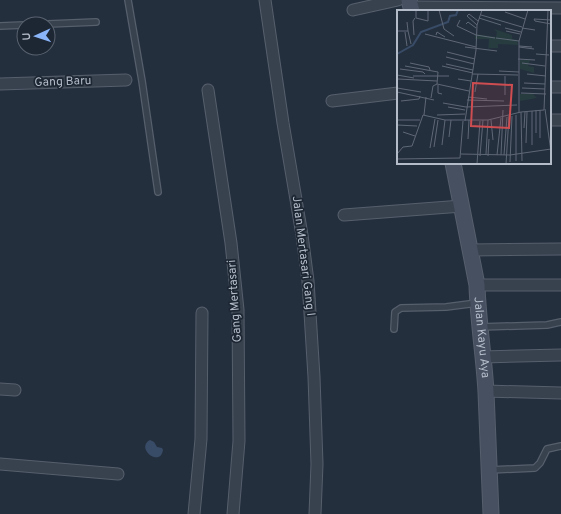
<svg xmlns="http://www.w3.org/2000/svg" width="561" height="514" font-family="Overpass,sans-serif">
<style>
.water{fill:#394c67}
.lines{fill:none;stroke-linecap:round;stroke-linejoin:round}
.service-casing{stroke:#565f6c;stroke-width:8}
.minor-casing{stroke:#565f6c;stroke-width:13}
.secondary-casing{stroke:#565f6c;stroke-width:17}
.service{stroke:#38414e;stroke-width:5.5}
.minor{stroke:#38414e;stroke-width:11}
.secondary{stroke:#465061;stroke-width:15}
.labels{text-anchor:middle;dominant-baseline:central;stroke-width:3.5;stroke-linejoin:round;paint-order:stroke}
.street-label{font-size:12px;fill:#b4bcc9;stroke:#1d2633}
.inset-river{fill:none;stroke:#394c67;stroke-width:2}
.inset-road{fill:none;stroke:#5e6776;stroke-width:1}
.view{fill:#ce4d50;fill-opacity:0.15;stroke:#ce4d50;stroke-width:2}
.inset-edge{fill:none;stroke:#b4bcc9;stroke-width:2}
</style>
<rect width="100%" height="100%" fill="#242f3e"/>
<!-- water -->
<path class="water" d="M150 440 154 442 157 447 162 448 163 450C160 468 135 448 150 440Z"/>
<g class="lines">
<!-- service casing -->
<g class="service-casing">
<path id="service" d="M128 0 142 81 158 192
M48 24 96 22
M0 26 24 25
M480 327 547 325 561 322
M394 329 395 312 401 308 446 307 477 303
M490 470 535 468 540 463 547 449 561 446"/>
</g>
<!-- minor casing -->
<g class="minor-casing">
<path id="minor" d="M265 0 283 123 302 235 308 281 314 377 317 464 315 514
M411 7 561 8
M353 10 398 0
M550 46H561
M0 84 126 80
M550 87H561
M208 90 231 243 238 310 239 441 233 514
M332 101 398 93
M550 120H561
M344 215 462 206
M470 250 561 249
M477 285H561
M483 357 561 355
M0 389 15 390
M486 391 561 393
M0 464 118 474
M194 514 201 439 202 313"/>
</g>
<!-- secondary casing -->
<g class="secondary-casing">
<g id="secondary">
<path d="M409 0 412 11"/>
<path id="s1" d="M453 163 477 285C478 321 484 356 486 392 488 432 489 473 491 514"/>
</g>
</g>
<!-- service -->
<use href="#service" class="service"/>
<!-- minor -->
<use href="#minor" class="minor"/>
<!-- secondary -->
<use href="#secondary" class="secondary"/>
</g>
<g class="labels">
<!-- street labels -->
<g class="street-label">
<text transform="translate(63 82) rotate(-2)">Gang Baru</text>
<text transform="translate(303 256) rotate(83)">Jalan Mertasari Gang I</text>
<text transform="translate(235 301) rotate(-94)">Gang Mertasari</text>
<text stroke="none"><textPath href="#s1" startOffset="177">Jalan Kayu Aya</textPath></text>
</g>
</g>
<!-- overview -->
<g transform="translate(397 10)">
<rect width="154" height="154" fill="#242f3e"/>
<path d="M97 19 115 25V29L120 30 121 35 101 34V38H92L91 41 92 29H78V24L99 27 100 22ZM123 50H133L131 56 137 57V63L123 59ZM123 84H136L140 88 123 91Z" fill="#263c3f"/>
<path class="inset-river" d="M0 44 16 35 24 22 51 12 53 6 59 5 61 0"/>
<path class="inset-road" d="M19 0V8L31 11V0M42 0 47 19 57 26M108 2 128 9M84 5 125 17M82 8 104 15M63 10 60 16 79 25 98 28M154 10 137 9 138 11 154 14M69 14 71 12 79 18M80 15 70 6 72 4 81 11M108 18 124 22M125 18 138 20M0 21H11L10 12M11 21 14 34M109 21 123 24M8 22 10 36M28 24 79 37M17 25 16 11 18 8M39 25 40 22 48 27M99 28 122 31M122 36 135 37M68 37 100 41M122 37 137 39M50 42 78 49M139 44 152 45M49 47 77 54M121 49 138 50M13 53 32 57 33 60M125 53 148 56M49 54 76 60M8 56 41 62 40 74 36 76 34 88M45 56 76 63M3 59 26 62 28 64M102 61 122 62M75 64 121 65M130 64 149 66M0 65 17 68M16 66H52M1 69 40 71M61 69 74 71M127 73 148 74M40 74 72 81M41 75V83L45 84M0 78 24 82M125 78 148 79M0 82 37 90M78 82 81 64M124 83 149 84M108 85V66M71 87 90 89M70 90 107 91M4 91 22 89 23 86M46 93 69 97M51 97 68 100M69 97 120 95M148 99 154 142M139 100V123M143 100V128M135 101V135M124 102 125 151M122 103V31L131 0M27 105 29 87M40 105 68 104M0 110H23M94 110 96 130M68 111 79 40 80 15 85 0M0 115 20 116M127 118 128 102M6 122 18 126M52 127 54 110M71 129 72 110M129 133 130 102M45 135 48 110M37 137 41 110M33 138 38 109M0 144 6 137 15 136 26 105 48 110H91L124 102 147 100 151 0M64 144 113 145 154 139M89 144 91 110M100 145 104 108M104 145 106 100M107 145 110 107M83 146 86 110M91 146 92 129M0 149 63 148 66 111M119 151V105M113 152 115 106M80 154 83 111M109 154 112 106"/>
<path class="view" d="M76 73 115 75 112 118 74 116Z"/>
<rect width="154" height="154" class="inset-edge"/>
</g>
<!-- north arrow -->
<g transform="translate(36 36) rotate(267)"><circle r="19" fill="#1d2633" stroke="#59626f"/>
<path d="M0-3L7 15L0 10L-7 15Z" fill="#8ab4f8"/>
<text y="-6" font-size="11" font-weight="bold" text-anchor="middle" fill="#b4bcc9">U</text>
</g>
</svg>
